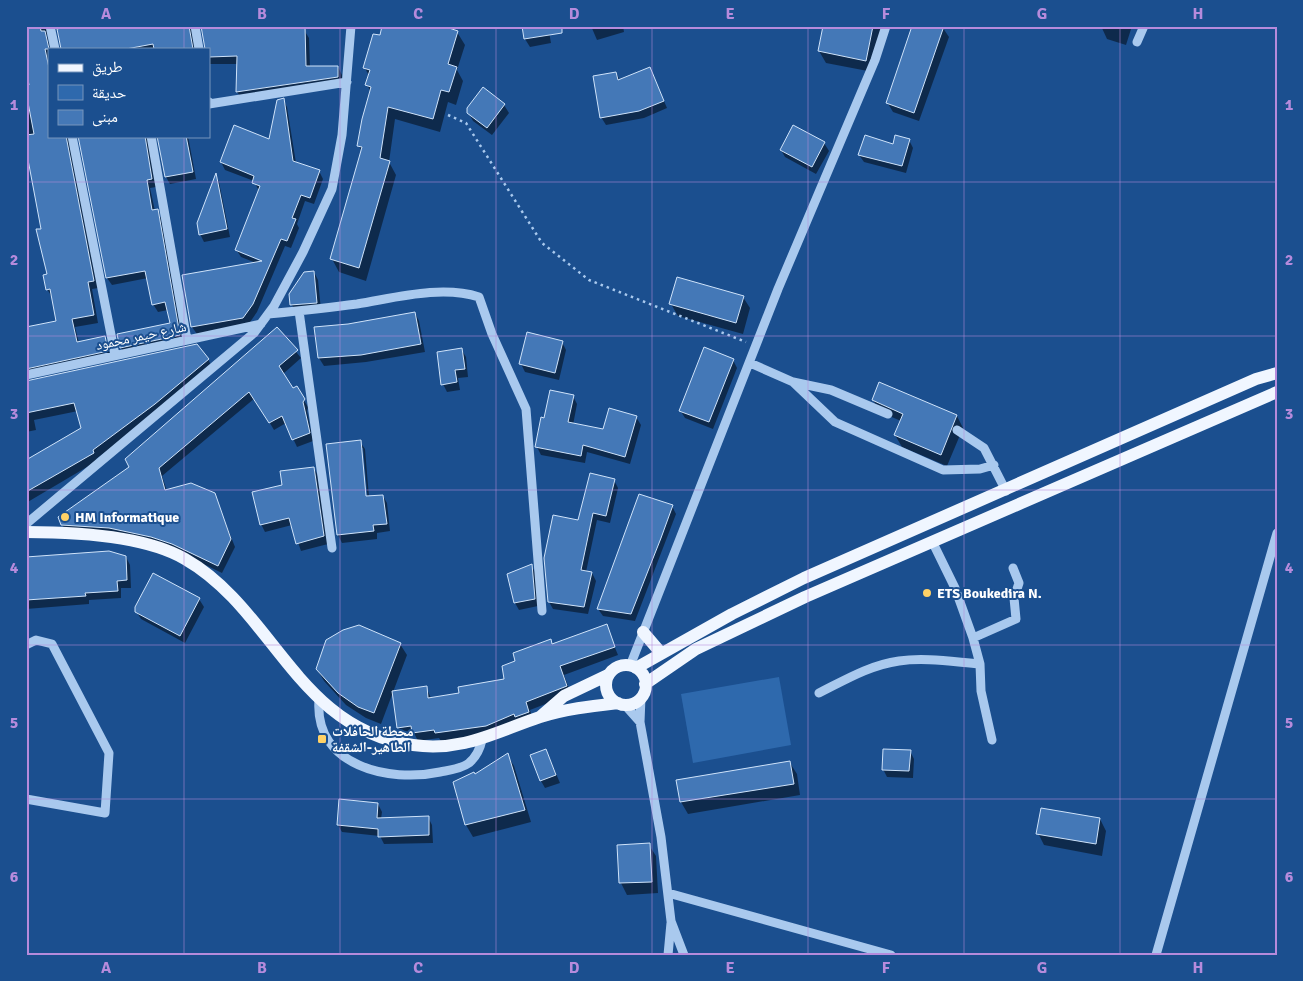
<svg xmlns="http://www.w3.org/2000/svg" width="1303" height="981" font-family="Signika,'Noto Naskh Arabic',sans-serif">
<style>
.green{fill:#2e69ad}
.shadow{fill:#0007;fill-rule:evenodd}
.building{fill:#4478b7;stroke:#cfe3fa}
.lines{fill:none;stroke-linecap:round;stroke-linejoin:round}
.path{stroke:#a9c9ee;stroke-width:2.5;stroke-dasharray:2.5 4;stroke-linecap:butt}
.minor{stroke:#a9c9ee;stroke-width:9}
.major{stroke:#f0f6ff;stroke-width:12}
.grid{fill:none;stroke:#b68bdc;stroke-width:1;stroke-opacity:0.55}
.poi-dot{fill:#ffd166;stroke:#1b4f8f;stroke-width:2}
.labels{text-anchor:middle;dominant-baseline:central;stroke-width:4;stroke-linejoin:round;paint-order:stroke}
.street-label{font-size:14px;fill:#fff;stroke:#1b4f8f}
.poi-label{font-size:14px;font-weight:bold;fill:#fff;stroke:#1b4f8f;text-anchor:start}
.neatline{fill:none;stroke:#b68bdc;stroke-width:2}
.grid-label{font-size:16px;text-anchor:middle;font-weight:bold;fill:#b68bdc}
</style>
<rect width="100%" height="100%" fill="#1b4f8f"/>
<!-- green -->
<path class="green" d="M779 677 791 745 693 763 681 694Z"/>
<!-- shadow -->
<path class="shadow" d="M26 26H298L304 30 309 38 310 67H338L342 75V85L242 99 237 92 238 64H209V49L203 30 199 27 195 49H62L58 28 52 27 47 35 50 49 49 136H188L196 179 170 184 166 177 159 140 155 137 156 187 150 188 155 211H157L161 218 183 343 126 355 121 348 119 335 171 324 168 310 158 312 153 304 148 278 112 285 107 278 79 137 70 141 98 288 92 289 98 323 75 327 79 343 104 338 111 358 26 379V328L57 322 52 297 47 289 48 275 42 230 26 140Z
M523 26H548L551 43 530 47 525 39Z
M591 26H623L624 32 597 40Z
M824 26H882L873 72 826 63 819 51Z
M938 26 943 28 949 37 919 121 893 112 887 102Z
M1101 26H1132L1126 45 1107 39Z
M457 32 465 45 457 70 463 81 456 105 448 102 440 132 395 119 389 162 396 175 366 281 339 272 332 259 362 152 359 146 371 92 367 85 369 76 365 68 380 37Z
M616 73 620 80 653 76 667 108 644 118 606 125 601 117Z
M483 89 504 105 509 113 492 135 473 121 469 113Z
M283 100 287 107 296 163 319 171 323 179 314 204 305 201 297 224 299 228 291 248 285 246 257 312 248 325 197 334 192 327 256 263 241 257 236 249 259 191 254 181 225 170 221 162 270 141ZM241 251 268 262 267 264 241 253Z
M794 127 824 143 829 151 816 174 785 157 781 150Z
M909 140 913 148 906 173 864 162 859 155Z
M216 176 219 182 230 237 204 242 200 234Z
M314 272 318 280 321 310 296 313 292 305 291 294Z
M743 297 750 308 743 334 678 316 671 304Z
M415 313 419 321 425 352 366 362 324 366 319 358 315 328 348 325Z
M277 328 301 358 283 374 293 390 296 388 308 407 307 411 313 441 297 447 286 423 274 430 255 398 162 476 167 491 214 494 235 547 222 573 177 551 66 532 62 524 130 467Z
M562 342 566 350 559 380 525 372 521 364Z
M461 349 466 357 468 377 458 378 460 390 447 392 443 384Z
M208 359 212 367 159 412 96 459 97 461 26 503V461L82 428 78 411 34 420 36 430 26 432V382Z
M733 360 737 368 713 429 685 418 680 410Z
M880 384 957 416 963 428 947 466 902 447 895 435 901 421 880 412 873 400Z
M573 396 577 404 573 425 604 431 636 417 641 425 630 464 587 452 585 463 541 455 537 447 545 419Z
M360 442 365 449 369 497 383 496 387 503 390 531 377 533V539L342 543 338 535 327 445ZM360 448H363L368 502 366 503Z
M314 468 318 476 328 544 301 551 292 525 265 532 261 524 283 486Z
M614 480 618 488 610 523 597 520 586 572 592 573 596 581 588 614 553 609 549 602 579 522Z
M672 506 676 514 635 621 603 616 598 609Z
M108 552 126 557 130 565 131 588H121V598L89 600V604L26 609V557Z
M531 566 536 573 538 606 519 610 515 603Z
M199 599 204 607 185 643 141 619 136 611Z
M606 626 618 655 564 675 571 694 530 710 533 720 491 734 441 741 439 738 418 741 415 735 403 736 399 728 393 692 426 687 431 698 461 694 506 680 553 645Z
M400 644 407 655 381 724 366 718 346 705 324 681 317 669Z
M546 750 560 783 545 788 541 781Z
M910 751 914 759 913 778 887 777 883 769Z
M507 755 514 766 531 822 473 837 466 825 454 782 475 775Z
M790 763 797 774 800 795 688 814 681 802Z
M378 804 382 812 381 819 428 817 432 825 433 843 384 844 380 836 342 832 338 825Z
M1100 819 1106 831 1102 856 1044 845 1038 833Z
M649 845 656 856 658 893 627 895 621 883 618 846Z"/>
<!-- building -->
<path class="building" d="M26 26H40L41 31H45L49 49H45L49 68V136H66L94 281 88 282 94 315 72 319 77 342 105 336 108 351 26 369V327L56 321 50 289 46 290 43 275 47 274 36 229H41L26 149V135L34 134 26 92V85H29L26 69Z
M71 26H189L193 49H154L153 44 126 49H61L57 29Z
M201 26H305L306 66H338V77L236 92 237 56 209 57V49H205Z
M382 26H443L458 31 448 64 457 67 449 92 441 90 433 119 388 107 380 158 390 161 359 268 330 259 362 147 357 146 362 119 371 87 365 85 370 70 363 68 373 34 380 35Z
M522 26H562V33L524 39Z
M823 26H873L866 61 818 51Z
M912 26H944L914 113 886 103Z
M650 67 664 101 639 111 600 118 593 76 616 72 618 80Z
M483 87 505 104 487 128 467 113V108Z
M284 98 293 161 320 170 310 198 301 195 292 218 296 219 287 241 281 239 253 304 243 318 191 327 182 275 262 261 235 250 260 186 252 183 254 176 220 162 234 125 269 139 277 100Z
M793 125 825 142 812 167 780 150Z
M865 135 893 144 895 135 910 139 902 166 858 155Z
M78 136H145L152 179 147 180 152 210 158 209 180 335 120 348 117 334 170 323 165 302 152 305 145 271 106 278Z
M157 136H186L193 172 165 177Z
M216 173 227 229 199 235 197 223Z
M314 271 317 303 290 305 289 294 304 272Z
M677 277 744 296 736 323 669 304Z
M415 312 421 344 361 355 318 358 314 327 348 324Z
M277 327 298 350 279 366 293 388 297 386 305 399 303 402 310 433 292 440 282 416 269 423 249 392 159 468 165 490 191 483 215 493 231 539 218 566 172 544 151 537 109 528 61 525 58 517 129 467 125 459Z
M527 332 563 341 555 373 519 364Z
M197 344 209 359 155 404 93 450 94 453 26 492V460L81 428 74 403 26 413V381Z
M704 347 734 359 709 422 679 411Z
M462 348 465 369 455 370 457 382 441 385 437 352Z
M879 382 957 415 941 455 894 435 903 414 872 400Z
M550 390 574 395 568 422 603 429 609 408 637 416 625 457 583 445 581 456 535 447 541 417 544 418Z
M361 440 366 496 383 495 387 524 373 525 374 531 337 535 326 444Z
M314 467 324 536 296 544 289 518 260 525 252 492 282 485 280 471Z
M590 473 615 479 606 516 593 513 581 570 592 572 584 607 548 602 544 558 553 515 578 520Z
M639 494 673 505 661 538 631 614 597 609Z
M109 551 126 556 127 580 117 581 118 591 85 593 86 596 26 600V557Z
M532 564 535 599 514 603 507 574Z
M153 573 200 598 180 636 135 612V607Z
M607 624 615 647 560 666 567 686 526 702 529 712 515 717 514 714 486 726 435 733 434 730 412 733 411 726 397 728 392 691 427 686 428 698 459 693 458 687 504 679 502 666 515 661 513 653 551 639 552 644Z
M359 625 401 643 374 713 358 707 338 693 316 669 326 640 343 630Z
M546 749 556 775 540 781 530 755Z
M883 749 911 750 909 771 882 770Z
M508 753 525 810 465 825 453 782 474 772 475 774Z
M790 761 794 784 680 802 676 780Z
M339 799 378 803 377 818 429 816V835L378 837V829L337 825Z
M1041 808 1100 818 1096 844 1036 834Z
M650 843 652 882 619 883 617 845Z"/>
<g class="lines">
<!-- path -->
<path class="path" d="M448 115 466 123 542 243 589 280 746 342"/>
<!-- minor -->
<path class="minor" d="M50 26 55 49
M195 26 199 49
M1137 42 1144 26
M209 102V104L347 82
M72 136 115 355
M151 136 187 340
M299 311 332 548
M268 314C298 311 327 308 357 304 395 298 441 285 479 297L492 334 526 409 542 611
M750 363 793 382 831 390 888 414
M26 375 261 324
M793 382 835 422 943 470 980 469 994 465
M957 430 984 448 1006 491
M26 524 254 333 274 306 303 252 332 189 342 135 351 26
M932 541 955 588 973 638 980 664 981 691 992 740
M973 638 1016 619 1014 598 1019 583 1013 568
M26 645 36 640 52 644 109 753 105 813 26 799
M630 666 778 289 875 60 886 26
M819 693C845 680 870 665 899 661 925 657 954 662 980 664
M641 697 640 722 661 837 671 921 684 955
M319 700C314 766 389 783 440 772 450 770 461 769 469 763 476 757 480 749 482 740
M624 704 640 722
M668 893 891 955
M668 955 671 923
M1156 955 1277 533"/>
<!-- major -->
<path class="major" d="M26 532C72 532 144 535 185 559 274 610 297 729 413 745 463 752 495 732 540 717 565 709 592 706 618 703
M643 632 661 653
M606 685a20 20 0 1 1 40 0a20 20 0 1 1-40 0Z
M636 668 732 614 804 578 1256 379 1277 373
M645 684 696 649 805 597 1277 392
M541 716 564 696 608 675"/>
</g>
<!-- grid -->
<path class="grid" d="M184 26V49M340 26V955M496 26V955M652 26V955M808 26V955M964 26V955M1120 26V955M184 136V955M26 182H1277M26 336H1277M26 490H1277M26 645H1277M26 799H1277"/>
<!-- markers -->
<g class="poi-dot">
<circle cx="65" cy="517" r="5"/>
<circle cx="927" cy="593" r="5"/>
<rect x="317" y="734" width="10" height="10" rx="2.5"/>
</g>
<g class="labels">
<!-- street labels -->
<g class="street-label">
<text transform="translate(141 336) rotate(-12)">شارع حيمر محمود</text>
</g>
<!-- poi labels -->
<g class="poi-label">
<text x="75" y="517">HM Informatique</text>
<text x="937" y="593">ETS Boukedira N.</text>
<text x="332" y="731">محطة الحافلات<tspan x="332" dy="16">الطاهير-الشقفة</tspan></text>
</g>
</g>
<!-- border -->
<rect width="1303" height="981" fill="none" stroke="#1b4f8f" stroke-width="55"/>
<!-- legend -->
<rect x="48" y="48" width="162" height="90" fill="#1b4f8f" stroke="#7695bc"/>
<rect x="58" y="64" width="25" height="8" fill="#f0f6ff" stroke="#7695bc"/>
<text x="92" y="72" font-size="15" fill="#ffffff">طريق</text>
<rect x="58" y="85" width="25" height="15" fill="#2e69ad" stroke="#7695bc"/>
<text x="92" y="98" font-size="15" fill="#ffffff">حديقة</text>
<rect x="58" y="110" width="25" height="15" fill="#4478b7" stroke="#7695bc"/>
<text x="92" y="122" font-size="15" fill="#ffffff">مبنى</text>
<rect x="28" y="28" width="1248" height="926" class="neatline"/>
<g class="grid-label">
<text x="106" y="19">A</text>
<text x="262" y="19">B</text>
<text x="418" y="19">C</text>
<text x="574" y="19">D</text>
<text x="730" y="19">E</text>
<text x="886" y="19">F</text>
<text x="1042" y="19">G</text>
<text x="1198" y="19">H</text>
<text x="14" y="110">1</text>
<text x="1289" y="110">1</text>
<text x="14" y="265">2</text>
<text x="1289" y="265">2</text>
<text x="14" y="419">3</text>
<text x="1289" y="419">3</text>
<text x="14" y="573">4</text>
<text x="1289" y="573">4</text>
<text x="14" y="728">5</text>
<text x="1289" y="728">5</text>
<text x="14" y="882">6</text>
<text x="1289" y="882">6</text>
<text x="106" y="973">A</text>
<text x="262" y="973">B</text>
<text x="418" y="973">C</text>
<text x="574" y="973">D</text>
<text x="730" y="973">E</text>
<text x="886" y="973">F</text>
<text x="1042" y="973">G</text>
<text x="1198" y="973">H</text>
</g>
</svg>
